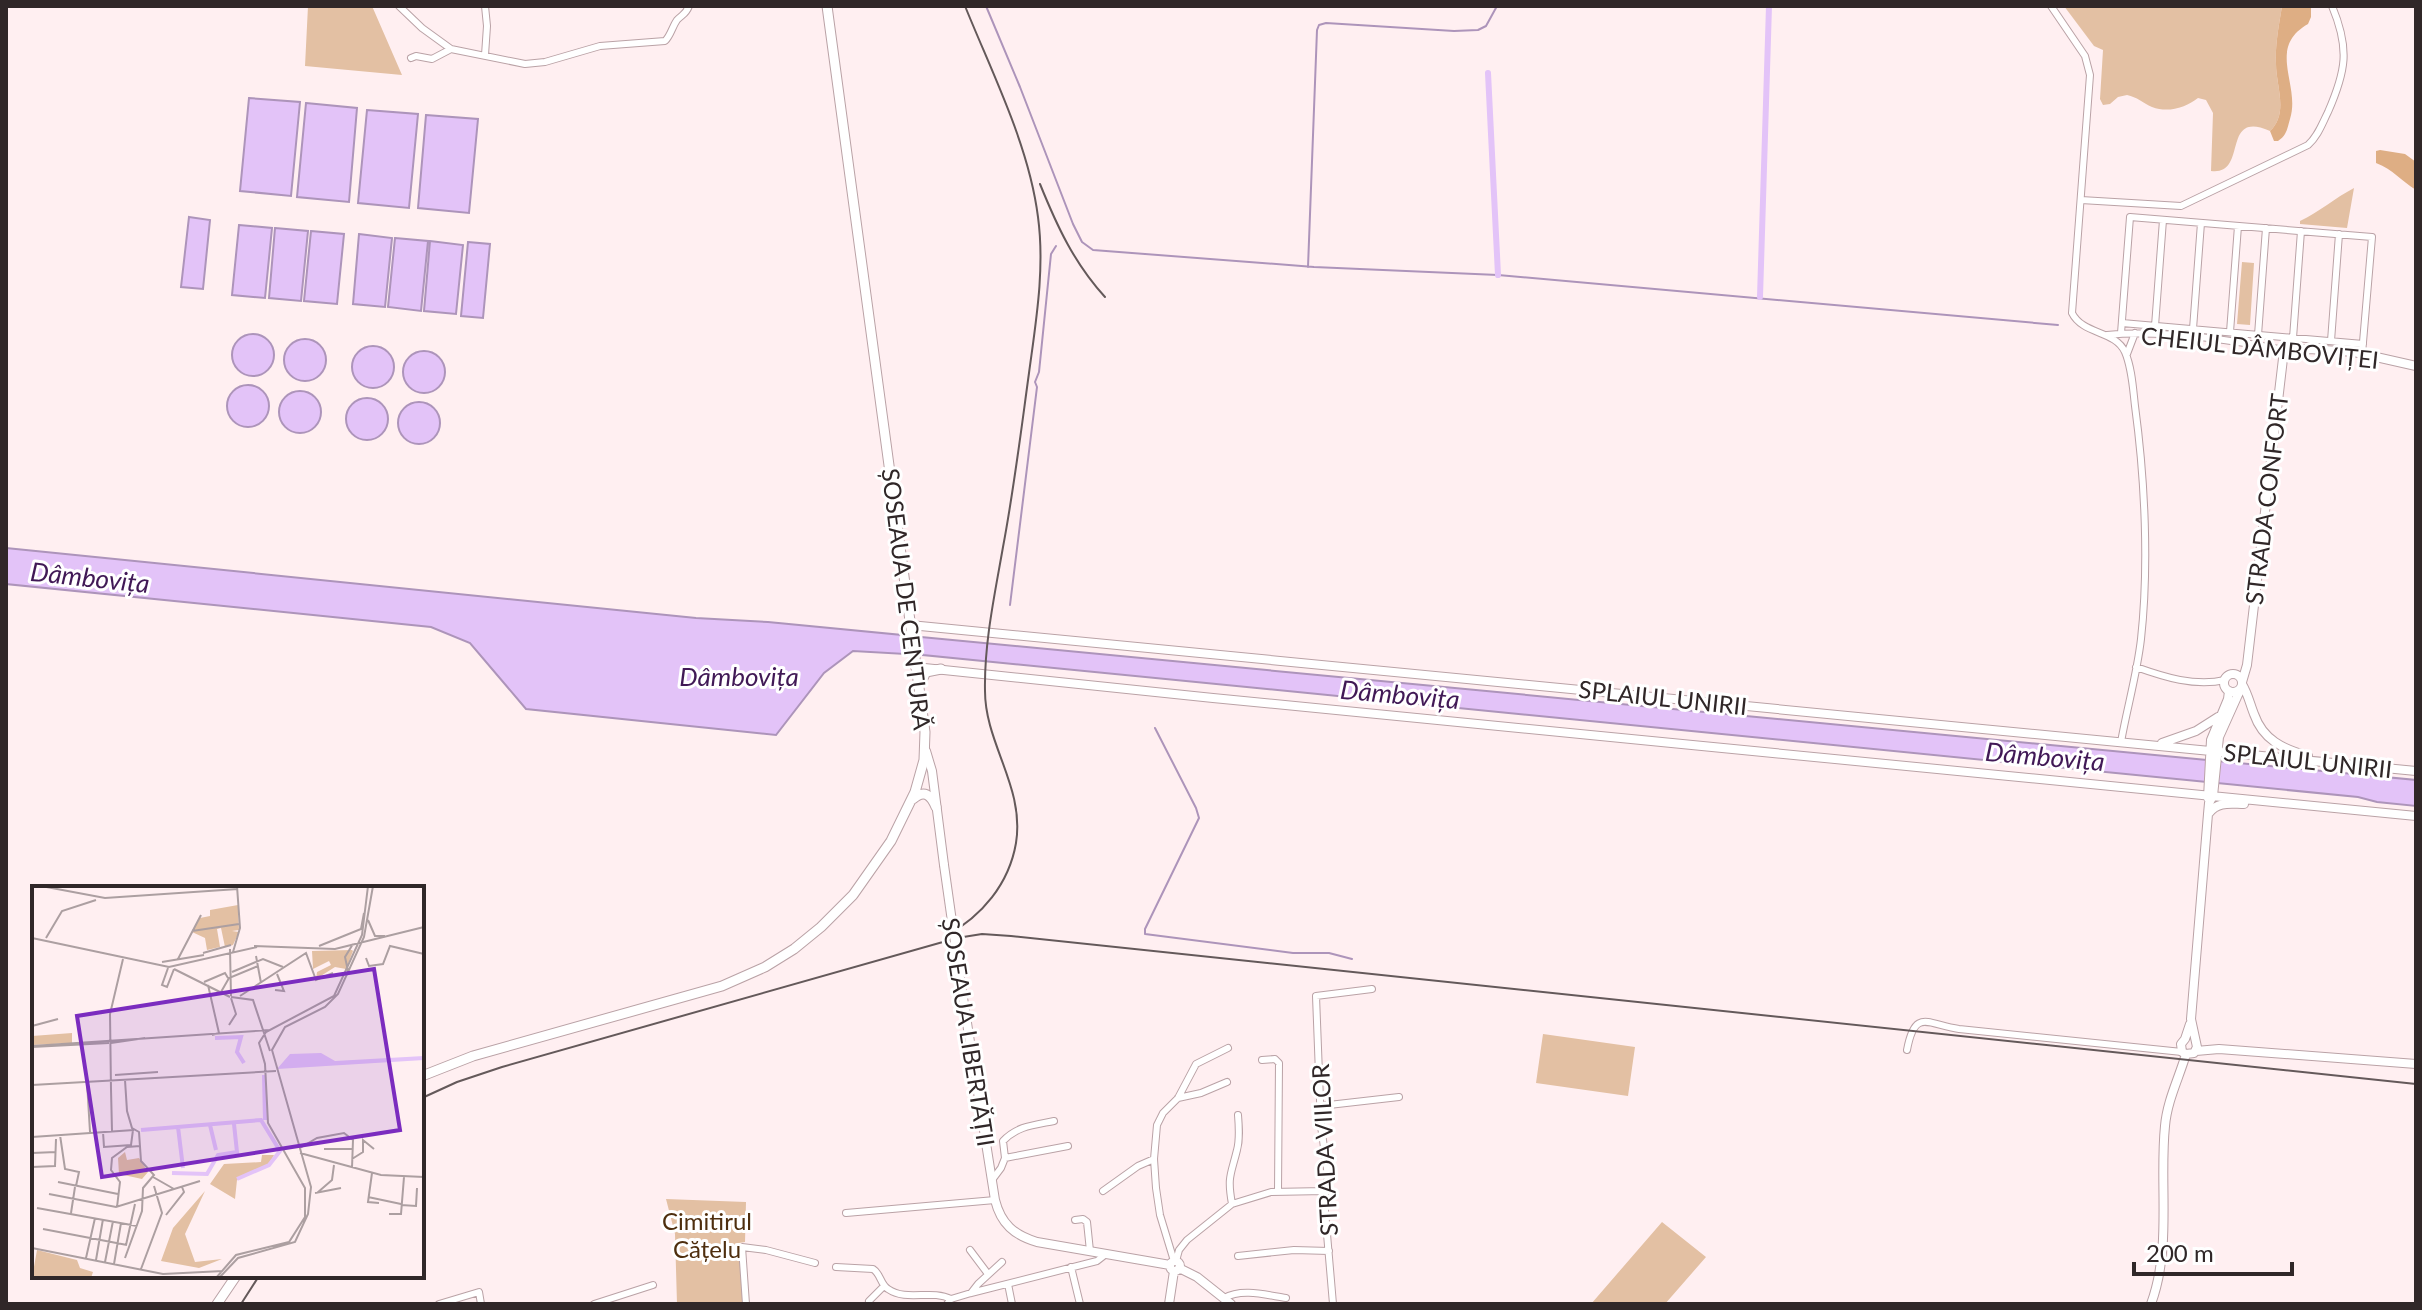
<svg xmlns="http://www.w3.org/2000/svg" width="2422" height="1310" font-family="Lato,sans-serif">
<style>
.green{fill:#e3c0a3}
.forest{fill:#deae84}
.water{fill:#e3c3f8;stroke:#ad94ba;stroke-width:2}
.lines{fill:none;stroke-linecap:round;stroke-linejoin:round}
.stream{stroke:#ad94ba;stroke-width:2}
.canal{stroke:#e3c3f8;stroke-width:6}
.street-casing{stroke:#baa2a6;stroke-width:8}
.secondary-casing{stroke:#baa2a6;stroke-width:10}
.primary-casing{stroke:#baa2a6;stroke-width:11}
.street{stroke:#fff;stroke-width:6}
.secondary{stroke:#fff;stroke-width:8}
.primary{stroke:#fff;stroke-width:9}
.rail{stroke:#64595a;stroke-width:2}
.secondary-bridge-casing{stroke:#baa2a6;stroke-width:10;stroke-linecap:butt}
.secondary-bridge{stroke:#fff;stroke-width:8}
.labels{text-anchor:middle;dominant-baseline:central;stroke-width:6;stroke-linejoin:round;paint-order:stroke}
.street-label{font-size:24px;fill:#302728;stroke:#fff}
.park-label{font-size:24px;fill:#4e2e0e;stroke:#fff}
.water-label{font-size:26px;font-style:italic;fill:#411956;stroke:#fff}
.inset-river{fill:none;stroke:#e3c3f8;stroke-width:4}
.inset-road{fill:none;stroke:#ac9fa1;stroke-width:2}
.view{fill:#7b2cbf;fill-opacity:0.15;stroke:#7b2cbf;stroke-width:4}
.inset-edge{fill:none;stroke:#302728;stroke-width:4}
</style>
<rect width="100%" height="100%" fill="#ffeff1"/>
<!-- green -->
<path class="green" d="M308 6H372L402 75 305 66Z
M2064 6H2282C2279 25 2275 45 2276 64 2276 86 2289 113 2270 131 2220 109 2249 176 2211 171L2213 113 2206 100 2198 98C2185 108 2168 113 2152 107 2143 103 2137 97 2127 95L2118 97 2110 104 2103 105 2100 99 2103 50 2094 46Z
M2354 188 2347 228 2300 224V221C2319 212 2335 198 2354 188Z
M2242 262 2254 263 2250 325 2237 324Z
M1543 1034 1635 1047 1628 1096 1536 1083Z
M666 1199 746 1202 745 1242 739 1243 743 1304H677L675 1234Z
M1662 1222 1706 1257 1665 1304H1591Z"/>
<!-- forest -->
<path class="forest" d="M2282 6H2311V17L2308 24C2266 48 2301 85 2290 119 2287 129 2287 135 2278 141H2274L2270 131C2289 113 2276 86 2276 64 2275 45 2279 25 2282 6Z
M2380 150 2405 154 2416 162V190C2400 180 2394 170 2376 163V151Z"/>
<!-- water -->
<path class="water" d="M249 98 300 102 291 196 240 191Z
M306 103 357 108 349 202 297 197Z
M367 110 418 114 409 208 358 203Z
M426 115 478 119 469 213 418 208Z
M189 217 210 220 203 289 181 287Z
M239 225 272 228 265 298 232 295Z
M275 228 308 231 301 301 269 298Z
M311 231 344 234 337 304 304 301Z
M359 234 392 238 385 307 353 304Z
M395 238 428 241 421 311 388 307Z
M430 241 463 245 456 314 424 311Z
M468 242 490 244 483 318 461 316Z
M232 355a21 21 0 1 1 42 0a21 21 0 1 1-42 0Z
M284 360a21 21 0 1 1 42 0a21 21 0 1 1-42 0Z
M352 367a21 21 0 1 1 42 0a21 21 0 1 1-42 0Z
M403 372a21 21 0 1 1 42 0a21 21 0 1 1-42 0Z
M227 406a21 21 0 1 1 42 0a21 21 0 1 1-42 0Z
M279 412a21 21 0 1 1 42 0a21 21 0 1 1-42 0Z
M346 419a21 21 0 1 1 42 0a21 21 0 1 1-42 0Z
M398 423a21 21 0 1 1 42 0a21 21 0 1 1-42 0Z
M6 548 696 618 768 622 902 635 905 654 853 651 824 673 776 735 526 709 470 643 431 627 6 584Z
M921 637 2416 780V806L2377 802 2358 797 923 655Z"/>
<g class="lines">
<!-- stream -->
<path class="stream" d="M986 6 1020 87 1073 224 1082 242 1093 250 1314 267 1498 275 2058 325
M1308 267 1317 30 1319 25 1326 23 1454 31 1478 30 1486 26 1497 6
M1010 605 1037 387 1035 382 1039 372 1051 254 1056 246
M1155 728 1196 808 1199 818 1145 929V934L1293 953H1329L1352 959"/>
<!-- canal -->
<path class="canal" d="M1488 73 1498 275
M1760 297 1769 6"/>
<!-- street casing -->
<g class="street-casing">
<path id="street" d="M399 6 422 28 451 49 525 64 545 62 600 46 665 41C671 35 672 27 677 20 683 14 686 14 689 6
M485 6 487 26 485 55
M2051 6 2085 56 2090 75 2072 313C2083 335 2115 330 2125 352 2132 368 2133 389 2135 406 2145 480 2149 566 2141 639 2137 674 2127 708 2121 742
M411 58 416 56 432 59 451 49
M2081 200 2181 206 2308 145C2318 136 2322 124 2328 112 2346 71 2350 49 2332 6
M2122 323 2363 344
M2155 326 2163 220
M2193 329 2201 223
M2230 332 2238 226
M2121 333 2130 217 2372 237 2362 354
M2107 335C2160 330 2231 340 2284 350
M2258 335 2266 228
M2293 338 2301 231
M2331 341 2339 234
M2127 354 2135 333
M2136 667C2164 677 2195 687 2225 680
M1907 1050C1915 1007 1928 1025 1959 1029L2182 1052
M1262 1060 1275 1059 1279 1063 1278 1191
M1178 1098 1201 1093 1227 1082
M1320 1106 1399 1097
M1005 1158 1068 1146
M992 1180 1001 1168 1005 1158 1003 1141C1017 1126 1034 1125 1054 1121
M1103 1191 1138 1166 1154 1159
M1232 1204C1227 1176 1231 1175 1237 1150 1240 1139 1239 1127 1238 1115
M846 1213 995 1200
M1075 1220 1083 1219 1087 1222 1090 1251
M970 1250 988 1274
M1238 1256 1294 1250 1329 1251
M1174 1261 1160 1215 1156 1188 1154 1159 1157 1125 1163 1113 1178 1098 1196 1064 1228 1048
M1176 1261 1179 1250 1187 1240 1232 1204 1271 1192 1325 1191
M836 1267 873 1269C881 1274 880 1284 888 1289 907 1302 931 1289 951 1299
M1071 1267 1080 1304
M1008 1284 1012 1304
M971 1293 978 1284 1002 1262
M1224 1298C1242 1288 1266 1295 1286 1298
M869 1301 884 1286
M439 1304 479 1292 481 1304
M594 1304 653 1285
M746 1304 742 1247 766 1250 815 1263
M947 1304 951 1299 971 1293 1097 1261 1106 1254
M1333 1304 1324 1199 1328 1176 1321 1126 1316 996 1372 989"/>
</g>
<!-- secondary casing -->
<g class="secondary-casing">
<path id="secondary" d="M910 625 2416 771
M915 667 1213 698 2416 816
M2224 683a9 9 0 1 1 18 0a9 9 0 1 1-18 0Z
M2242 682 2247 665 2284 350 2309 349 2354 352 2416 366
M2242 684C2248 694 2250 704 2254 714 2263 740 2283 749 2308 756
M2162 743 2196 731 2218 717
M926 751 932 771 944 865
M2208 798 2211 740 2228 699 2229 691
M2209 813C2218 801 2231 804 2244 804
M961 985 995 1200C1001 1224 1014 1235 1037 1242L1170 1265
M2196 1051 2219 1049 2416 1064
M2186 1054 2182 1052 2181 1044 2185 1039 2190 1024
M1170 1266a5 5 0 1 1 10 0a5 5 0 1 1-10 0Z
M1179 1268 1197 1277 1231 1304
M1169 1304 1174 1271
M2151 1304C2172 1247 2159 1185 2165 1126 2167 1101 2179 1078 2186 1054L2194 1053 2197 1047 2191 1019 2208 814 2209 803 2213 796 2219 737 2241 688"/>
</g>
<!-- primary casing -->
<g class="primary-casing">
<path id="primary" d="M919 686 926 672 941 669
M913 799C924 789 931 795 936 807
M422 1076 473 1056 722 986 765 967 794 949 821 927 853 895 891 841 915 792 924 760 925 732 827 6
M217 1304 236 1276"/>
</g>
<!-- street -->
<use href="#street" class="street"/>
<!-- secondary -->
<use href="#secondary" class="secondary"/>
<!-- primary -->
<use href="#primary" class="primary"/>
<!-- rail -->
<path class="rail" d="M1040 184C1057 226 1074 263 1105 297
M946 936C982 916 1009 884 1016 843 1025 787 985 744 985 691 984 643 995 593 1003 547 1014 489 1021 431 1029 373 1036 321 1045 269 1038 217 1029 145 992 73 965 6
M422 1098 457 1082 502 1067 957 938 982 934 1011 936 2416 1084
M241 1304 259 1276"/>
<!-- secondary-bridge casing -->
<g class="secondary-bridge-casing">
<path id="secondary-bridge" d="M944 865 961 985"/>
</g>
<!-- secondary-bridge -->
<use href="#secondary-bridge" class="secondary-bridge"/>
</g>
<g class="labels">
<!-- street labels -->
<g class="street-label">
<text transform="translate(2260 347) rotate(6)">CHEIUL DÂMBOVIȚEI</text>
<text transform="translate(2266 499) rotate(-83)">STRADA CONFORT</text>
<text transform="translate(907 599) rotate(83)">ȘOSEAUA DE CENTURĂ</text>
<text transform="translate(1663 697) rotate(6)">SPLAIUL UNIRII</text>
<text transform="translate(2308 760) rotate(6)">SPLAIUL UNIRII</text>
<text transform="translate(969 1032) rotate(81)">ȘOSEAUA LIBERTĂȚII</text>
<text transform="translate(1324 1150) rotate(-93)">STRADA VIILOR</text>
</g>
<!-- park labels -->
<g class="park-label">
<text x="707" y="1220">Cimitirul<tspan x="707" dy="28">Cățelu</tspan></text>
</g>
<!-- water labels -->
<g class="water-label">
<text transform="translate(90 577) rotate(6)">Dâmbovița</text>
<text x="739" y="676">Dâmbovița</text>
<text transform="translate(1400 694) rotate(5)">Dâmbovița</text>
<text transform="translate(2045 756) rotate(5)">Dâmbovița</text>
</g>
</g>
<!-- overview -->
<g transform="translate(32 886)">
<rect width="392" height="392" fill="#ffeff1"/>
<path d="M206 19 207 44 200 45 207 46 201 59 193 61 189 42 185 43 188 61 175 64 173 52 160 46 168 32 178 30V24ZM280 65 320 64 321 65 314 83 303 81 284 93 285 86 299 79 297 75 281 83ZM40 147V157L0 159V150ZM93 266 95 274 107 272 116 286 110 293 87 288 86 272ZM230 269H242L237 279 205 294 203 313 178 298 192 278 229 276ZM173 305 153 348 163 376 190 373 167 382 129 375 141 342ZM5 364 45 374 48 382 61 386 59 392H0Z" fill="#e3c0a3"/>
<path d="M289 167 303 175 392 170V174L245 183 258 168Z" fill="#e3c3f8"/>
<path class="inset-river" d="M183 152 209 151 205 166 212 177M232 189 233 234M178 239 184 264M146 241 151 282M109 244 229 234 248 265 237 279 205 293M140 287 175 288 186 269 205 266 202 238"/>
<path class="inset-road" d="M9 0 73 12 206 3M336 34 343 50H353M160 45 207 38M0 52 137 81 225 61M14 52 30 25 64 14M222 60 303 63 392 41M287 60 329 43 332 27M198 63 199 110M201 66 208 42 205 0M171 67 199 59M224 70 229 97M334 72 337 80 351 78 358 60 392 68M146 73 169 29M130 76 172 69M136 82 130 99 135 101 142 83M142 83 198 111M316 85 313 71 321 58M200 86 231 73 251 81M172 96 193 87 196 92M176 99 187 147 180 149M243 104 252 105 245 88M189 106 197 92 226 80M208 110 274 67 284 94 301 87M199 111 221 114 238 165M197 139 204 128 199 112M0 140 26 133M79 157 113 152M0 160 238 144M0 161 77 157M83 189 126 186M93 194 95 225 100 242 107 246 109 275 122 289 111 302 110 325 93 372M55 196 58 246M0 199 244 185M79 203 78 128 91 73M79 203 80 245M71 246 72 261 99 259 101 244M28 249 33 283 47 286 44 300M0 251 102 244M268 262 285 252 312 247 321 254 320 282M292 263H320M0 267 24 266M268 267 349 289 392 291M320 273 331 266V254L342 263M0 281 23 280 24 253M340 287 336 316 347 317M121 291 142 303M26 296 86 308M283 307 309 302M285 307 300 294 302 279M17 308 84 321 168 295M336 311 369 318M369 319 384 320 385 302M85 321 88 296 79 284 80 272 95 261 108 260M5 322 105 340M39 327 43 301M357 328H369L372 291M134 329 152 306 150 301M11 343 95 359M94 359 103 318M0 362 131 388 191 385M54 372 63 332M64 374 71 333M73 376 81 335M82 378 89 337M109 383 130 327 122 300M184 392 204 369 257 356 273 331V302L236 237 233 178 227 157 234 146 302 110 330 49 336 0M187 392 206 372 263 356 276 328 279 301 240 164 253 141 293 121 306 108 332 51 341 0"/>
<path class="view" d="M342 83 368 244 70 291 45 130Z"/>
<rect width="392" height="392" class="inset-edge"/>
</g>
<!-- border -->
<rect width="2422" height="1310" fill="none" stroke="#302728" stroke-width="16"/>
<!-- scale -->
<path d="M2134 1262v12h158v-12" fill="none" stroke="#302728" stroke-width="4"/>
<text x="2146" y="1262" font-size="24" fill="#302728" stroke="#ffffff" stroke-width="6" paint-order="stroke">200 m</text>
</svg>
